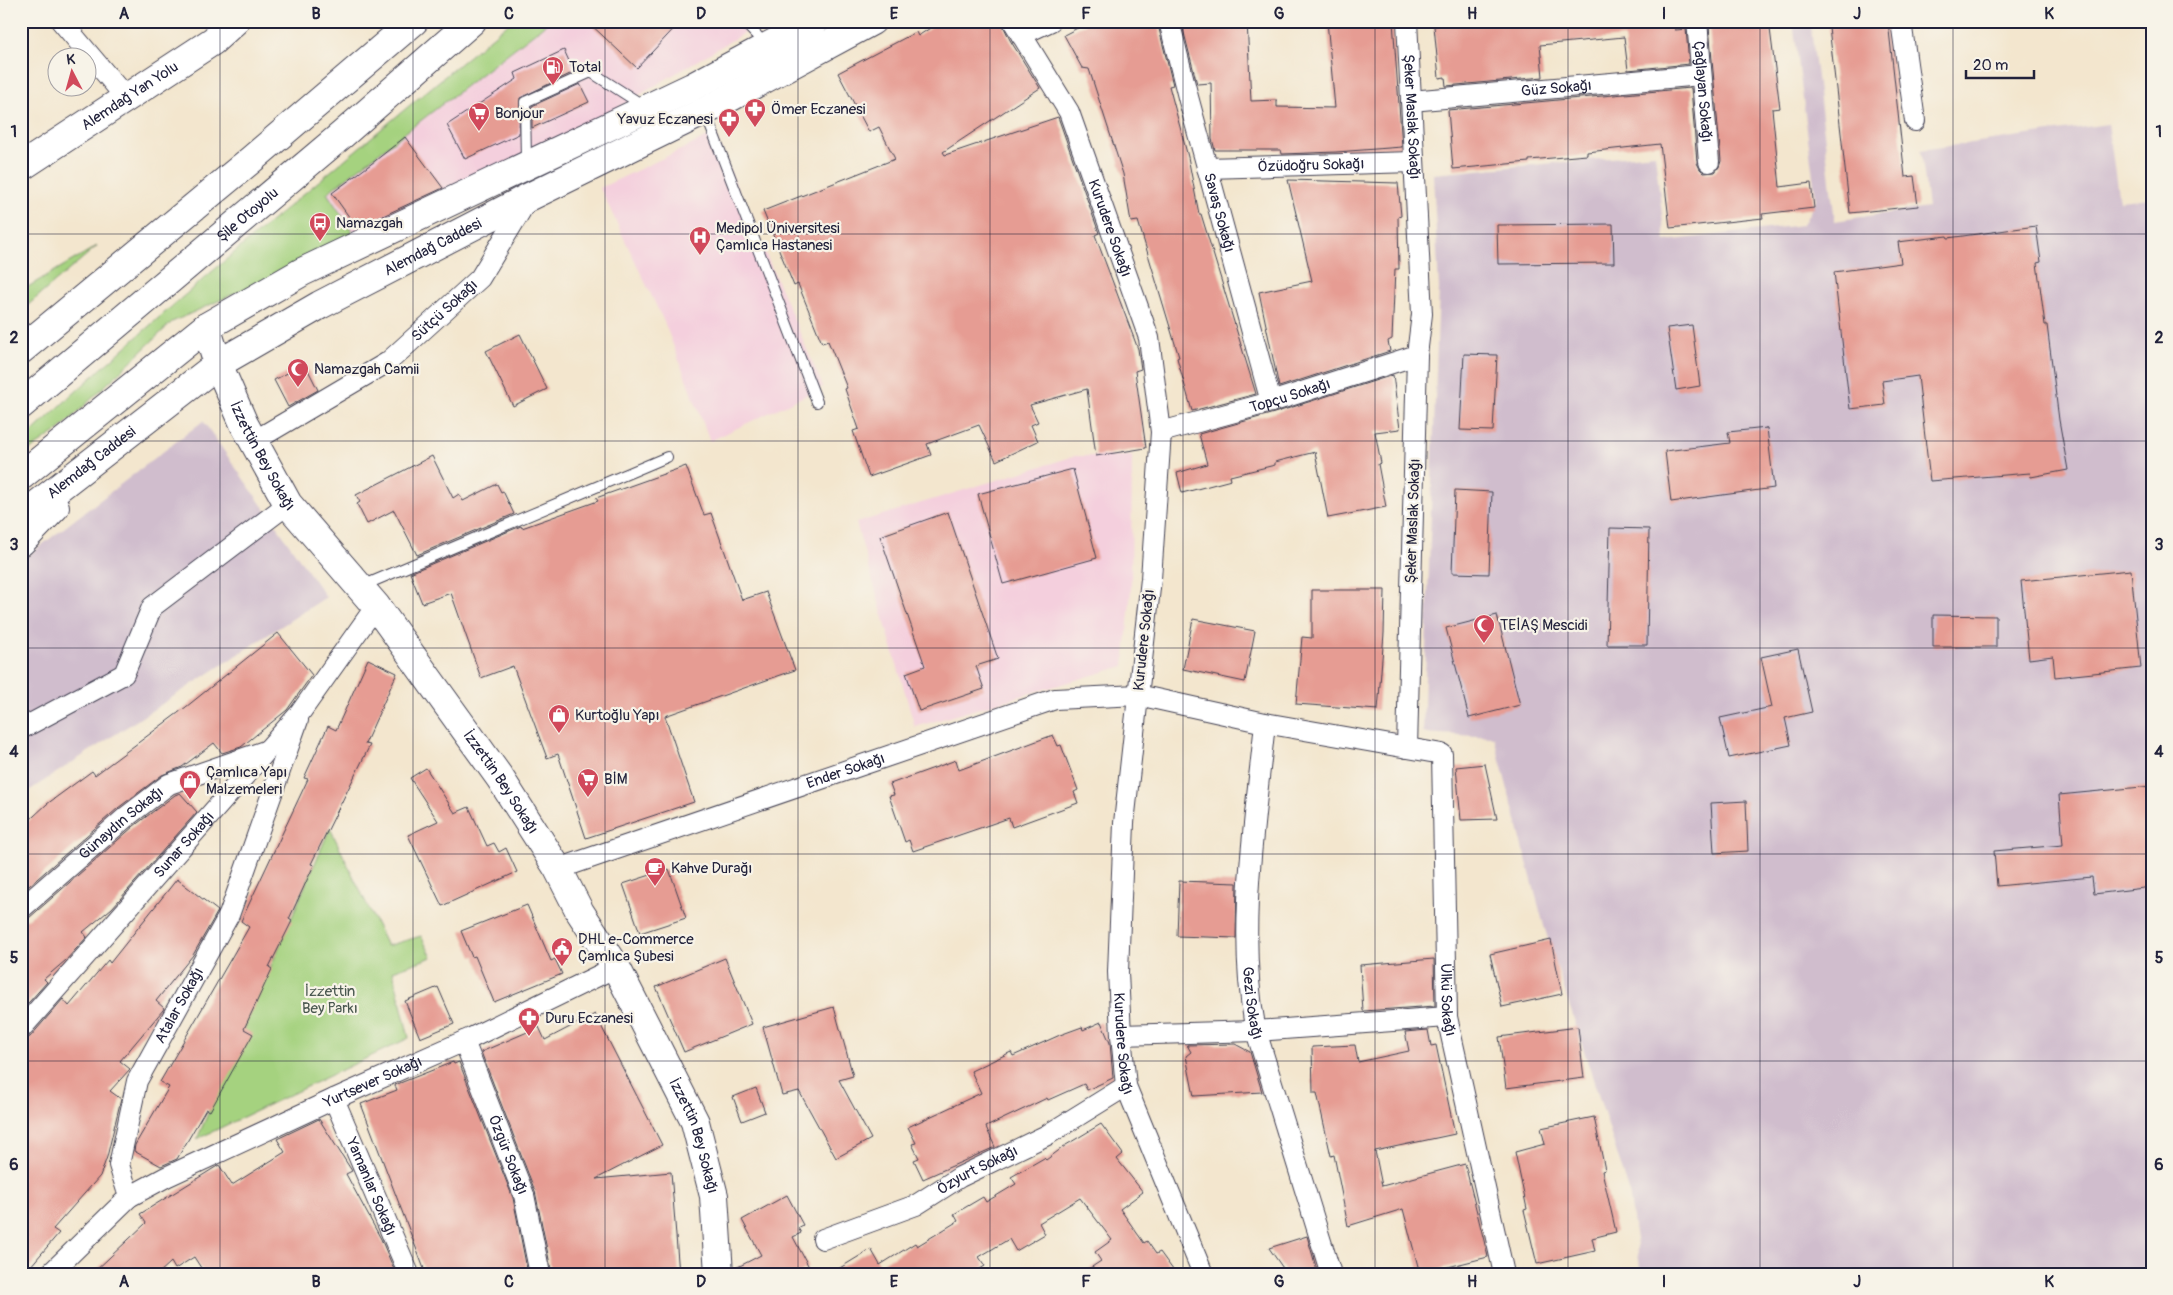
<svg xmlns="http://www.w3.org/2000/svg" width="2173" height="1295" font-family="Pangolin,sans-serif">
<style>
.built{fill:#f4cfdd}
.industrial{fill:#d0bdcd}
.green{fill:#a5d27f;stroke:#647a5d}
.building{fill:#e69c93}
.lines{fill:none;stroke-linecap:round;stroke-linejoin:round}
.lane-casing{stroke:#413f51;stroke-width:12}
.street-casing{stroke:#413f51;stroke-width:22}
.secondary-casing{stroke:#413f51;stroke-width:30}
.primary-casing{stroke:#413f51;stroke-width:30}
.highway-casing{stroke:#413f51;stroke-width:30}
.lane{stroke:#fff;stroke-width:10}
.street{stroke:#fff;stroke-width:20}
.secondary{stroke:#fff;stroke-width:28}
.primary{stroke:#fff;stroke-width:28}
.highway{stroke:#fff;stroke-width:28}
.grid{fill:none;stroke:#22223b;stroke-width:1;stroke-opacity:0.55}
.labels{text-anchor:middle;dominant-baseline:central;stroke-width:4.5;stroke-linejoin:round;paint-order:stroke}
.poi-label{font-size:15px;fill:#22223b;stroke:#f7f3e8;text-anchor:start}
.street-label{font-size:15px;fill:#22223b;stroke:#f7f3e8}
.park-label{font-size:15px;fill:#49574f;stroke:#f7f3e8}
.neatline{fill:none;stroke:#22223b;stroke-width:2}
.grid-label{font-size:16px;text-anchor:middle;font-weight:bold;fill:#22223b}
</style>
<rect width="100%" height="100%" fill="#f7f3e8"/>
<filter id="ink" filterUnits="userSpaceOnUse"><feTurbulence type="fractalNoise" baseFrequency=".02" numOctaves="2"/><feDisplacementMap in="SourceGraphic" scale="10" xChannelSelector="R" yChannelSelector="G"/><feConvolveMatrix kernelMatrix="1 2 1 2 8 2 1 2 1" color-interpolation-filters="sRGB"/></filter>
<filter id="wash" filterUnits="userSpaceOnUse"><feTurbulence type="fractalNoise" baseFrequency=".0096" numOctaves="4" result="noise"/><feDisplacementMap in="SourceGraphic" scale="20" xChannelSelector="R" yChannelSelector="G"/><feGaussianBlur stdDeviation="1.12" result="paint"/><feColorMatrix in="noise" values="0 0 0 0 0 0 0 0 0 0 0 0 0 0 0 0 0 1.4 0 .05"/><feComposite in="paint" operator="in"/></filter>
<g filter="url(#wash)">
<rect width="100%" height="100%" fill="#f3e6ce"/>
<!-- built -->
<path class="built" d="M550 21H764L604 116 357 238 327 194Z
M714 134 823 387 710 441 665 324 600 188Z
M1075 456H1132L1131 590 1124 666 915 727 856 523Z"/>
<!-- industrial -->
<path class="industrial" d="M1793 21H1810L1835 221 1928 207 1921 150 2108 124 2119 201 2152 198V1274H1641L1629 1191 1544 926 1494 737 1423 733 1439 288 1433 174 1655 154 1665 241 1803 225 1816 200Z
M203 421 326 597 30 790 21 778V561Z"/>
<!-- green -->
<path class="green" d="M511 21H550L327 193 357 238 172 322 60 429 21 456V442C178 295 346 159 511 21Z
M97 246 21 311V291Z
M330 828 387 946 421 936 432 957 393 971 409 1038 197 1139Z"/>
<g id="blocks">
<!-- building -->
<path class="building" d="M587 21H681L637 68Z
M941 21H1001L1010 40 1040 88 943 152 945 155 1058 117 1099 233 1095 235 1138 349 1141 369 1135 371 1146 448 1096 456 1087 389 1030 405 1038 422 1031 425 1038 441 996 461 979 425 927 444 931 455 869 477 853 431 859 429 845 389 847 388 828 341 822 343 798 284 794 286 763 211 895 159 879 127 869 132 838 73 916 32 918 36Z
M1091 21H1157L1173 85 1169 86 1188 157 1199 214H1201L1256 394 1192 411 1177 358 1179 357 1138 221 1131 222 1123 174 1089 69 1082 68 1064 35Z
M1181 21H1247L1251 101 1277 100V107L1335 108 1327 21H1393L1402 147 1336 152 1282 154 1281 150H1215L1212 139 1211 83 1197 84Z
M1490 21H1674L1675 30 1686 29 1689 64 1628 70 1624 37 1540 45 1543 77 1446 86 1445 77 1439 78 1434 26Z
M1713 21H1769L1780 108 1772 109 1780 187 1811 183 1814 208 1762 214 1763 218 1670 228 1660 144 1587 152V155L1529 160V162L1453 169 1448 110 1691 88 1697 163 1700 169 1704 173 1715 172 1719 167 1721 161 1709 26H1714Z
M1888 21 1905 177 1914 176 1918 206 1850 213 1829 27Z
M564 50 574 72 520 98 519 134 465 159 447 125 517 79 515 73Z
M580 84 589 102 532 128V106Z
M405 137 443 188 357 228 332 193 371 164Z
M1288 180 1398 183 1401 216 1398 217 1399 269H1395L1392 339 1388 341 1390 351 1279 387 1259 292 1312 281Z
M1613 224 1614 263 1498 264 1497 225Z
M2036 226 2041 262 2037 263 2045 325H2047L2059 420 2068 470 2031 477 2030 473 1930 481 1918 376 1882 381 1885 405 1850 409 1834 272 1901 263 1898 242 1947 236 1948 238Z
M1692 325 1700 386 1676 390 1667 328Z
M520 334 547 389 513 406 486 351Z
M1464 354 1497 355 1493 431 1460 430Z
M305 364 318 390 288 407 274 380Z
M1393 375 1400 429 1375 432 1381 463 1378 464 1386 507 1328 518 1315 452 1275 462V465L1230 476 1231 480 1182 493 1177 473 1207 464 1199 434 1274 413Z
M1767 428 1774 488 1671 502 1665 451 1730 443 1728 432Z
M432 456 453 498 459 494 463 501 497 484 501 492 503 491 514 514 417 555 394 510 367 524 357 504 360 502 356 495Z
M686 466 704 515 711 513 742 600 766 592 795 670 665 716 694 802 586 838 558 754 547 758 513 666 481 678 451 593 422 603 410 573 521 526 522 528 598 501 596 498Z
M1073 469 1097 558 1003 584 978 494Z
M1455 490 1492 492 1489 574 1452 573Z
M948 512 998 659 976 666 984 689 919 711 906 673 925 666 880 536Z
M1610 528 1649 529 1647 645H1607Z
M2131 570 2141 668 2055 677 2053 656 2029 659 2021 581Z
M1312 590H1385L1384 633 1378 710 1296 704 1302 637 1312 638Z
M1497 615 1520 705 1469 718 1446 628Z
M1933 615 1996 616V647H1933Z
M1193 619 1255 631 1245 682 1183 669Z
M278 633 312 675 287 710 241 747 222 753 214 743 182 767 162 775 118 808 21 893V828L47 804 92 771 95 775 186 707Z
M1798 649 1812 712 1785 718 1791 745 1729 758 1720 718 1772 707 1761 657Z
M368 659 397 673 365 744 370 745 311 864 314 865 289 919 292 921 269 967 272 969 244 1029 253 1034 210 1111 206 1109 177 1159 161 1166 134 1151 135 1145 169 1087 160 1082 249 927 241 921 308 779 304 778 328 726 336 730Z
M1053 735 1058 746 1061 745 1078 790 1074 792 1078 803 1012 827 1009 818 913 851 909 840 905 842 889 796 894 795 890 784 956 760 959 770Z
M1485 764 1497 819 1461 820 1456 767Z
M426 768 455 813 469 807 487 846 494 843 499 852 506 848 517 872 442 906 408 835 438 821 410 778Z
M2152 786V824H2147L2152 861V887L2094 894 2092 877 1997 886 1994 851 2063 845 2059 795Z
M180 793 197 812 112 908 83 932 87 937 66 960 44 979 47 982 21 1011V921L29 918 134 826 175 795Z
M1746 801 1748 851 1714 853 1711 803Z
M669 869 686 918 640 933 623 884Z
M177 879 218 911 193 955 156 1001 164 1008 163 1010 120 1061 130 1069 110 1091 121 1099 107 1157 100 1176 53 1229 59 1233 24 1274H21V1041L30 1037 63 999 69 1006 108 960 110 963Z
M1179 881 1237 883 1236 938 1177 936Z
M527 905 551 961 555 959 562 974 494 1002 475 956 472 957 461 931Z
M1551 940 1562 994 1502 1007 1490 954Z
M725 958 752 1024 684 1052 656 987Z
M1434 959 1435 1006 1363 1011 1360 965Z
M438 987 454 1024 420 1038 405 1001Z
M834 1007 853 1076 839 1080 871 1139 836 1158 799 1091 782 1095 763 1027Z
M595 1014 662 1145 596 1179 671 1172 679 1274H552L535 1191 481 1052 539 1027 545 1040Z
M1101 1022 1110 1043 1113 1078 1087 1090 1084 1084 1048 1100 1047 1098 986 1127 995 1147 923 1179 914 1160 919 1158 912 1144 916 1143 908 1127 981 1093 971 1071 1011 1052 1013 1056 1060 1035 1082 1027 1083 1030Z
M1578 1027 1584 1078 1506 1088 1499 1037Z
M1428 1030 1431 1046 1436 1045 1455 1134 1375 1151 1382 1186 1465 1164 1488 1257 1420 1274 1403 1209 1348 1226 1334 1155 1331 1156 1317 1093H1313L1312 1047 1355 1045 1358 1062 1409 1051 1405 1032Z
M1235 1044 1250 1052 1262 1092 1194 1096 1186 1056 1191 1052 1187 1045Z
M453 1062 454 1064 459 1062 513 1198 528 1274H426L361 1104 397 1090 395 1085Z
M756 1088 765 1112 742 1121 733 1097Z
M1594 1117 1605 1170 1602 1171 1616 1232 1592 1238 1595 1251 1537 1264 1524 1210 1527 1209 1515 1152 1545 1144 1541 1128Z
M319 1119 352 1171 346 1174 381 1239 396 1274H205L194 1257 175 1269 171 1262 158 1274H92L146 1223 140 1214 219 1165 232 1185 285 1152 277 1139Z
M1101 1124 1123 1154 1117 1159 1143 1192 1120 1209 1144 1243 1147 1241 1156 1254 1160 1252 1176 1274H1081L1101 1261 1095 1252 1112 1240 1080 1198 1039 1223 1045 1234 1016 1251 1009 1239 979 1257 985 1266 972 1274H830L871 1249 880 1265 915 1243 917 1246 958 1221 954 1214 983 1197 986 1202 1016 1184 1011 1177 1044 1158 1046 1160 1066 1145Z
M787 1195 803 1225 798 1228 801 1233 793 1237 809 1267 797 1274H735L734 1269 761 1255 742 1220Z
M1307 1236 1318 1274H1287L1269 1248Z"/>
</g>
</g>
<g filter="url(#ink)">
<use href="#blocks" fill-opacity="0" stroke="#413f51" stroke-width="1"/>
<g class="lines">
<!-- lane casing -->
<g class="lane-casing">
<path id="lane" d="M743 21 767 46
M705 112 817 402
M526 162 525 102 591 72 644 106
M362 586 667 457"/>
</g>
<!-- street casing -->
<g class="street-casing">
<g id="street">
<path d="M61 21 127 99"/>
<path id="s1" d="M1013 21 1069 112 1149 338 1161 432 1151 579 1124 823 1118 972 1121 1035 1126 1086 1203 1274"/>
<path id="s2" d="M1169 21 1188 97 1271 402"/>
<path id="s3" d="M1407 21 1422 314 1417 355 1407 748"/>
<path id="s4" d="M1697 21 1709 162"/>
<path d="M1901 21 1915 121"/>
<path d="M1021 35 1051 21"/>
<path id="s5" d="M1411 101 1701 75"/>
<path id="s6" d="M1207 168 1414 162"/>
<path id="s7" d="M1161 432 1271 402 1417 355"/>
<path id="s8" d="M254 441 388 362 480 278 529 197"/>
<path id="s9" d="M1265 723C1255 822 1236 933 1256 1031L1331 1274"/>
<path d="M21 729 124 674 152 607 288 504"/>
<path id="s10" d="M558 869 1055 699 1138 695 1265 723 1442 754 1447 1017 1504 1274"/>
<path id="s11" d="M21 909 126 817 169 784 265 751"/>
<path id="s12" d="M21 1029 300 713 376 606"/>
<path d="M1121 1035 1256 1031 1447 1017"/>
<path id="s13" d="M464 1041 524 1195 540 1274"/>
<path id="s14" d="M334 1099 409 1274"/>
<path id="s15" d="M129 1197 119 1165 137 1081 229 915 298 720"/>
<path id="s16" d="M823 1239 916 1205 960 1177 1047 1135 1126 1086"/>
<path id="s17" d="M50 1274 129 1197 166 1177 334 1099 471 1038 616 967"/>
</g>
</g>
<!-- secondary casing -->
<g class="secondary-casing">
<g id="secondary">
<path id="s18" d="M21 167 213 41 235 21"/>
<path id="s19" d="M206 327 218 364 244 424 288 504 376 606 500 778 558 869 580 912 616 967 695 1122 714 1196 719 1274"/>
</g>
</g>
<!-- primary casing -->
<g class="primary-casing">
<g id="primary">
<path d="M21 476 206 327 302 272 692 87 815 21"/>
<path id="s20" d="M21 517 218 364 320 305 529 197 705 111 872 21"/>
<path d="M21 542 55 507"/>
</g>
</g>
<!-- highway casing -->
<g class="highway-casing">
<g id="highway">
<path d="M21 350 252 159 414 21"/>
<path id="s21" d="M21 405 343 134 472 21"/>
</g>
</g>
<!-- lane -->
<use href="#lane" class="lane"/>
<!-- street -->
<use href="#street" class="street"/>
<!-- secondary -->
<use href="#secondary" class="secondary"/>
<!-- primary -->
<use href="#primary" class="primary"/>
<!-- highway -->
<use href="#highway" class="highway"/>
</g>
</g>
<!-- grid -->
<path class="grid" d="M220 21V1274M413 21V1274M605 21V1274M798 21V1274M990 21V1274M1183 21V1274M1375 21V1274M1568 21V1274M1760 21V1274M1953 21V1274M21 234H2152M21 441H2152M21 648H2152M21 854H2152M21 1061H2152"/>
<!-- icons -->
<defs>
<g id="fuel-pin" transform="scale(1.125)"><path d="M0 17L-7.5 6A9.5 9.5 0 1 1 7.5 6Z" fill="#d1495b" stroke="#f7f3e8"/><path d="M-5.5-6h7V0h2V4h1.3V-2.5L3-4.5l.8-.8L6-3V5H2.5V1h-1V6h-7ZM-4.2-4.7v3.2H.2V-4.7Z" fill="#fff"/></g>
<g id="pharmacy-pin" transform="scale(1.125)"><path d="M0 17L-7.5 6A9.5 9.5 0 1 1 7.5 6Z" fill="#d1495b" stroke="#f7f3e8"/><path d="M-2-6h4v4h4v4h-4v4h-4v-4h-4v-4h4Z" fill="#fff"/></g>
<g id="supermarket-pin" transform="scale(1.125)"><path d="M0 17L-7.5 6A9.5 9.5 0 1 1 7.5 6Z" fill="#d1495b" stroke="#f7f3e8"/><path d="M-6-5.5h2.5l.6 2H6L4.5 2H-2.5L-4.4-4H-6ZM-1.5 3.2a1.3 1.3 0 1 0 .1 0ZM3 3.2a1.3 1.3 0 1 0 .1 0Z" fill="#fff"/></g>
<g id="bus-pin" transform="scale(1.125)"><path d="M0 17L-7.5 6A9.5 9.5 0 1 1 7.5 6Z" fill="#d1495b" stroke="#f7f3e8"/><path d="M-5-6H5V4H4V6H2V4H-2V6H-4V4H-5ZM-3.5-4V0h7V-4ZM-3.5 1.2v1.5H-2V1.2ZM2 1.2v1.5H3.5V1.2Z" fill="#fff"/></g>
<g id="hospital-pin" transform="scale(1.125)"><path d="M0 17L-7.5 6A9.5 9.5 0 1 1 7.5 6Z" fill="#d1495b" stroke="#f7f3e8"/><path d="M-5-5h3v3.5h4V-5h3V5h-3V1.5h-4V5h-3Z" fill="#fff"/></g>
<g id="mosque-pin" transform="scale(1.125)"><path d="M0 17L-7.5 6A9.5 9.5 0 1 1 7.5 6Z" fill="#d1495b" stroke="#f7f3e8"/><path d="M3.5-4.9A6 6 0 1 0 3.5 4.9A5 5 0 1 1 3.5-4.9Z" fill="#fff"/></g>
<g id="shop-pin" transform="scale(1.125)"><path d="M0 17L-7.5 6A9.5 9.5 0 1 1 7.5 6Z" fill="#d1495b" stroke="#f7f3e8"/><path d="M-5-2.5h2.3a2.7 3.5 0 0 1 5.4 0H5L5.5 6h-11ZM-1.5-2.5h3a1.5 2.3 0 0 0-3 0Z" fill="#fff"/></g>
<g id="cafe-pin" transform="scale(1.125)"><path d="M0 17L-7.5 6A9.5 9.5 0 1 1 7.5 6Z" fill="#d1495b" stroke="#f7f3e8"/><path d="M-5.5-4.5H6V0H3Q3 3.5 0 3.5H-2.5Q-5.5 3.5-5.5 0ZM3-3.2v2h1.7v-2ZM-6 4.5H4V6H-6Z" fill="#fff"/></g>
<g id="civic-pin" transform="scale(1.125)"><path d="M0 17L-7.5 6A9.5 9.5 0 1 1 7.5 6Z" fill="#d1495b" stroke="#f7f3e8"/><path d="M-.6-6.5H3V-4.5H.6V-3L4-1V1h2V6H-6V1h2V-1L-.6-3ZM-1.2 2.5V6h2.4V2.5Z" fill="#fff"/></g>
</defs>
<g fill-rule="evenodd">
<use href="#fuel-pin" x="553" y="67"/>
<use href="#pharmacy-pin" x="755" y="109"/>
<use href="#supermarket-pin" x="479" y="113"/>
<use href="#pharmacy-pin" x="729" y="119"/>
<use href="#bus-pin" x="320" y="223"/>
<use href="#hospital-pin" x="700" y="237"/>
<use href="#mosque-pin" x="298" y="369"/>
<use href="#mosque-pin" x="1484" y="625"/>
<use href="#shop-pin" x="559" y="715"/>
<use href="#supermarket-pin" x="588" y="779"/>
<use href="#shop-pin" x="190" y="781"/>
<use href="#cafe-pin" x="655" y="868"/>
<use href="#civic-pin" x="562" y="948"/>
<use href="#pharmacy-pin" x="529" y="1018"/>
</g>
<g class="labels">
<!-- poi labels -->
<g class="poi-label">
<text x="569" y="67">Total</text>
<text x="771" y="109">Ömer Eczanesi</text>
<text x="495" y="113">Bonjour</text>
<text x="713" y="119" text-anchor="end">Yavuz Eczanesi</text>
<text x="336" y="223">Namazgah</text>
<text x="716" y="228">Medipol Üniversitesi<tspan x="716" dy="17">Çamlıca Hastanesi</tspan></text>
<text x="314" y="369">Namazgah Camii</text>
<text x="1500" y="625">TEİAŞ Mescidi</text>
<text x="575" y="715">Kurtoğlu Yapı</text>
<text x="206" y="772">Çamlıca Yapı<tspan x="206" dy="17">Malzemeleri</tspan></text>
<text x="604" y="779">BİM</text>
<text x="671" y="868">Kahve Durağı</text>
<text x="578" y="939">DHL e-Commerce<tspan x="578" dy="17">Çamlıca Şubesi</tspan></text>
<text x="545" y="1018">Duru Eczanesi</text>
</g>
<!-- street labels -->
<g class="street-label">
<text stroke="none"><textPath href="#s5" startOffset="146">Güz Sokağı</textPath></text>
<text stroke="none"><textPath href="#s4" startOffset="71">Çağlayan Sokağı</textPath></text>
<text stroke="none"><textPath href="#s18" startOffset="130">Alemdağ Yan Yolu</textPath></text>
<text stroke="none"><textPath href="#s3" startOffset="96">Şeker Maslak Sokağı</textPath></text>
<text stroke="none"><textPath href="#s6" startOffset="104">Özüdoğru Sokağı</textPath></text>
<text stroke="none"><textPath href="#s2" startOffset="198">Savaş Sokağı</textPath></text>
<text stroke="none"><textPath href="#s21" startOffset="296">Şile Otoyolu</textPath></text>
<text stroke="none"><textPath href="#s1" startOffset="230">Kurudere Sokağı</textPath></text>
<text stroke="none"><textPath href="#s20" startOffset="494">Alemdağ Caddesi</textPath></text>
<text stroke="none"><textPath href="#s8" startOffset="232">Sütçü Sokağı</textPath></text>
<text stroke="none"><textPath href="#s7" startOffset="134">Topçu Sokağı</textPath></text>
<text stroke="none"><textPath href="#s19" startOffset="141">İzzettin Bey Sokağı</textPath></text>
<text stroke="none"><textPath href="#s20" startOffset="89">Alemdağ Caddesi</textPath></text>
<text transform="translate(1413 521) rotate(-88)">Şeker Maslak Sokağı</text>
<text transform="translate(1144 640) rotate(-84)">Kurudere Sokağı</text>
<text stroke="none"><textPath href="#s10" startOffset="304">Ender Sokağı</textPath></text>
<text stroke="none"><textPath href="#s19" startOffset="546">İzzettin Bey Sokağı</textPath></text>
<text stroke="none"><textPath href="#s11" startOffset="132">Günaydın Sokağı</textPath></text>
<text stroke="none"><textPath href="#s12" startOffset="246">Sunar Sokağı</textPath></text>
<text stroke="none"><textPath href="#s10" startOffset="1164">Ülkü Sokağı</textPath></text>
<text stroke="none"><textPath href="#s9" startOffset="281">Gezi Sokağı</textPath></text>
<text stroke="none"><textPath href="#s15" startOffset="206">Atalar Sokağı</textPath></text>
<text stroke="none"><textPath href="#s1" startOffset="1055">Kurudere Sokağı</textPath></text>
<text stroke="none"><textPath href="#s17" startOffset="380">Yurtsever Sokağı</textPath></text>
<text stroke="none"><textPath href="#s19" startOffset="951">İzzettin Bey Sokağı</textPath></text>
<text stroke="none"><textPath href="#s13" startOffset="122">Özgür Sokağı</textPath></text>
<text stroke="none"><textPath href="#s16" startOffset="170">Özyurt Sokağı</textPath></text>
<text stroke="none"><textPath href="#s14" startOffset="95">Yamanlar Sokağı</textPath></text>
</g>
<!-- park labels -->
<g class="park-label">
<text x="330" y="991">İzzettin<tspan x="330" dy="17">Bey Parkı</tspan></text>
</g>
</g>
<!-- margin -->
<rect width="2173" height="1295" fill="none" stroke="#f7f3e8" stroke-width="55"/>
<!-- north arrow -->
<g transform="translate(72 72) rotate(354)"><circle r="24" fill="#f7f3e8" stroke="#a29fa3"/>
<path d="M0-4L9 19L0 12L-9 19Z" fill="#d1495b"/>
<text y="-8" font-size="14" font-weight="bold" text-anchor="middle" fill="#22223b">K</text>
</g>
<!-- scale -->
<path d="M1966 70v8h68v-8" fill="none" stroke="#22223b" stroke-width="2.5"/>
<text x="1973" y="70" font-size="15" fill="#22223b" stroke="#f7f3e8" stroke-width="4" paint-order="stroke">20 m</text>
<rect x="28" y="28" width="2118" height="1240" class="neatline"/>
<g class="grid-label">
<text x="124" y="19">A</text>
<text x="316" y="19">B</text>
<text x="509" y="19">C</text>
<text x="701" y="19">D</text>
<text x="894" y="19">E</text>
<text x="1086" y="19">F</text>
<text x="1279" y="19">G</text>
<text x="1472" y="19">H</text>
<text x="1664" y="19">I</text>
<text x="1857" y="19">J</text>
<text x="2049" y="19">K</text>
<text x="14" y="137">1</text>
<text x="2159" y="137">1</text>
<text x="14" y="343">2</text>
<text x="2159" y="343">2</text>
<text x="14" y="550">3</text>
<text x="2159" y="550">3</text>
<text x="14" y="757">4</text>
<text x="2159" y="757">4</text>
<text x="14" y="963">5</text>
<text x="2159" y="963">5</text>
<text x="14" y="1170">6</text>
<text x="2159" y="1170">6</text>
<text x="124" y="1287">A</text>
<text x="316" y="1287">B</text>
<text x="509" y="1287">C</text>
<text x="701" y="1287">D</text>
<text x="894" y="1287">E</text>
<text x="1086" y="1287">F</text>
<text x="1279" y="1287">G</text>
<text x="1472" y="1287">H</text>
<text x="1664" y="1287">I</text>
<text x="1857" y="1287">J</text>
<text x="2049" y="1287">K</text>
</g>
</svg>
